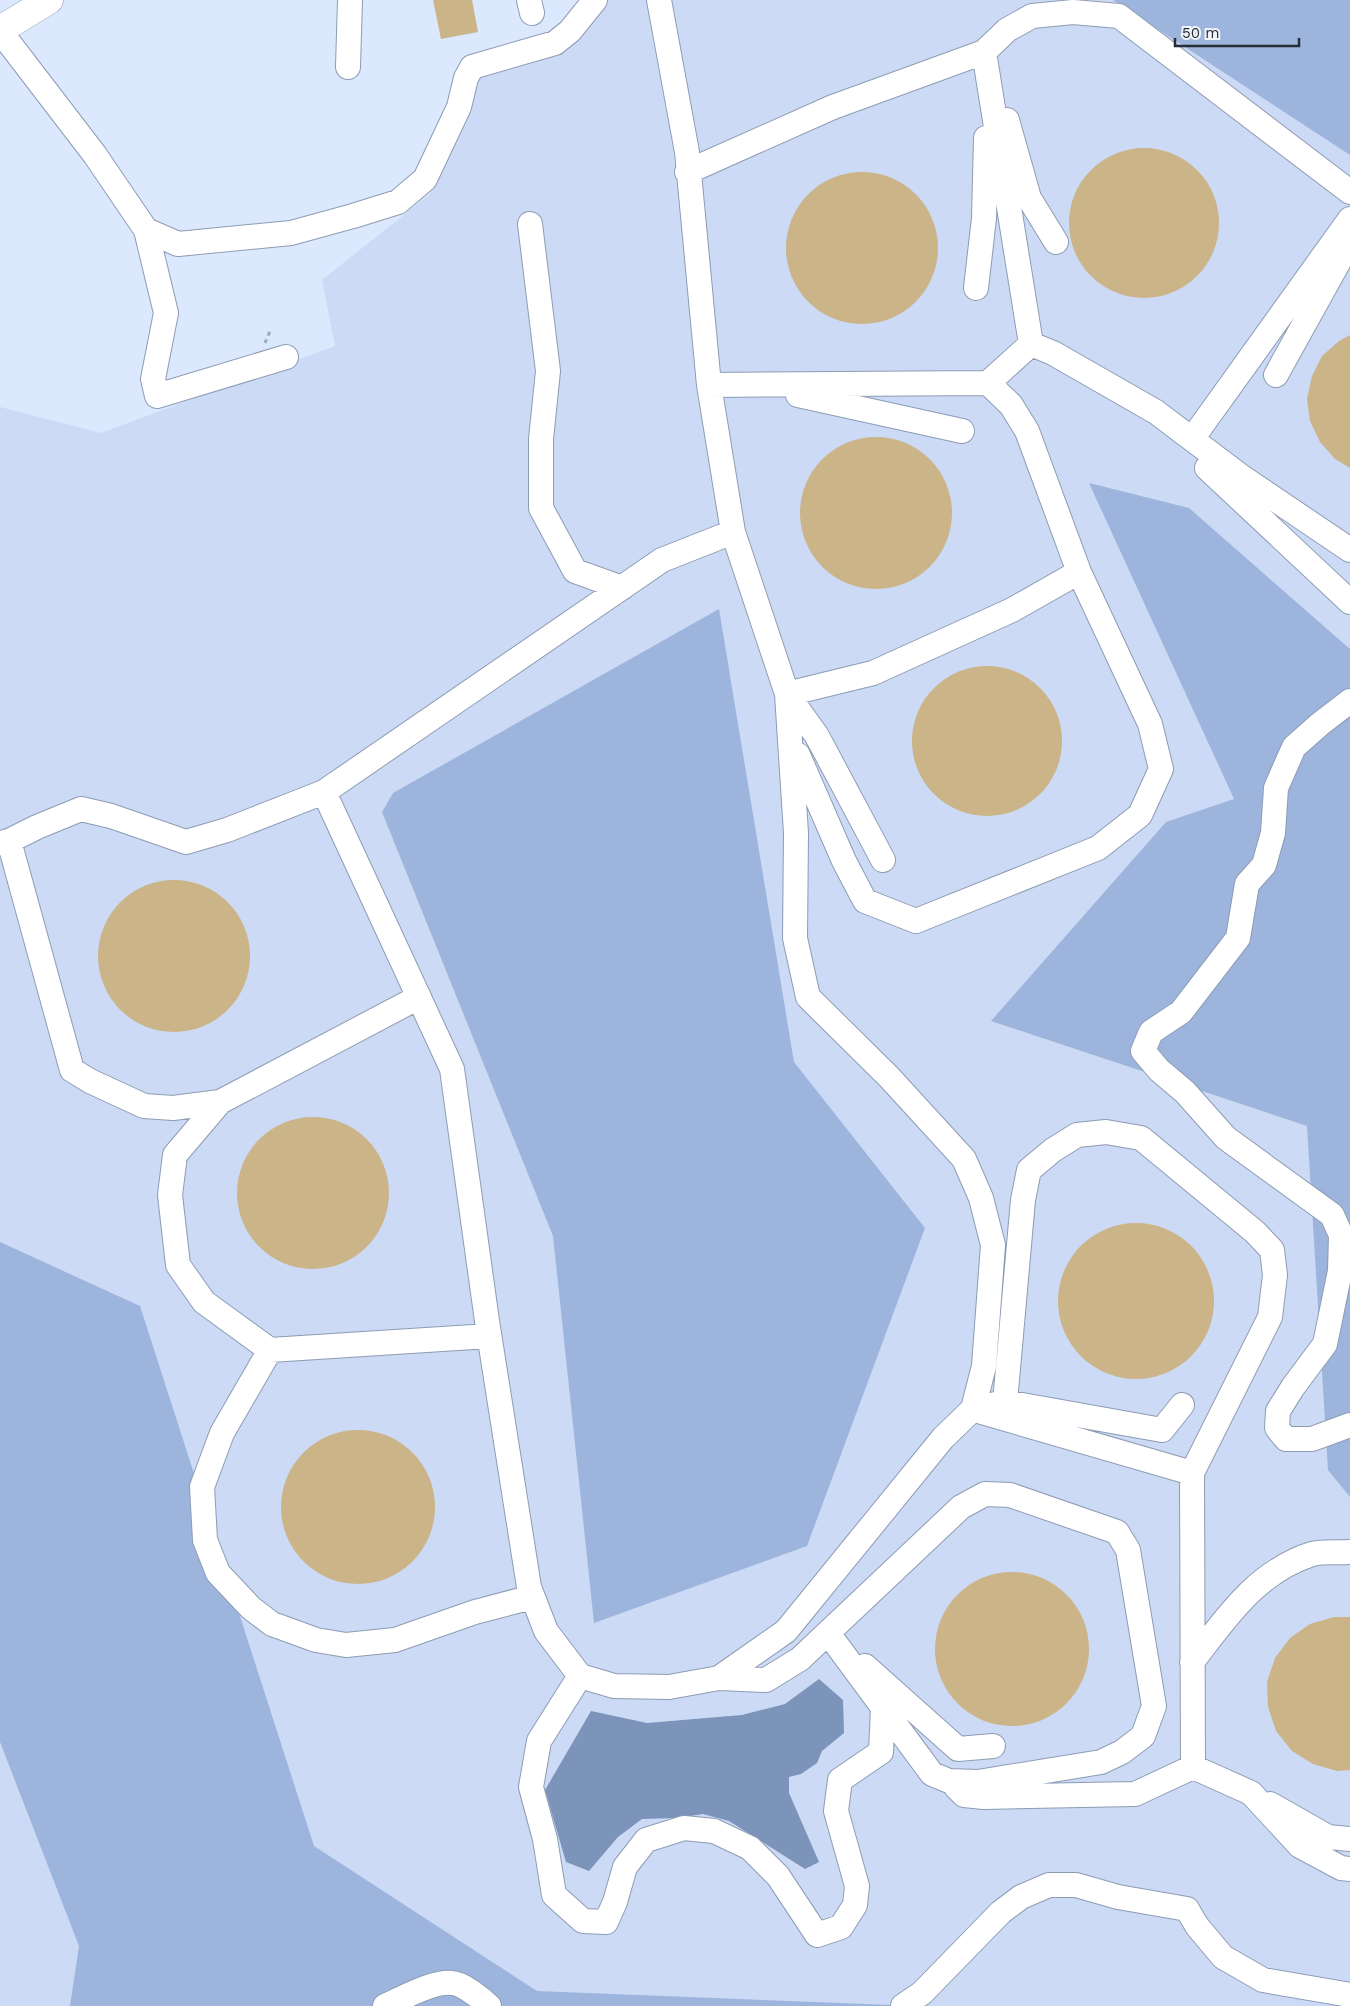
<svg xmlns="http://www.w3.org/2000/svg" width="1350" height="2006" font-family="'Work Sans',sans-serif">
<style>
.built{fill:#ccdaf5}
.green{fill:#9db5dd}
.water{fill:#7c93ba}
.building{fill:#cab488}
.lines{fill:none;stroke-linecap:round;stroke-linejoin:round}
.minor-casing{stroke:#8d9cb4;stroke-width:26}
.major-casing{stroke:#8d9cb4;stroke-width:29}
.path{stroke:#9faabb;stroke-width:3;stroke-dasharray:4 4;stroke-linecap:butt}
.minor{stroke:#fff;stroke-width:24}
.major{stroke:#fff;stroke-width:28}
</style>
<rect width="100%" height="100%" fill="#dbe8fd"/>
<!-- built -->
<path class="built" d="M601 0H1350V2006H0V407L101 433 335 346 322 280 430 194 477 72 569 47Z"/>
<!-- green -->
<path class="green" d="M1113 0H1350V155Z
M1089 483 1189 508 1350 649V1497L1328 1470 1307 1126 991 1021 1166 822 1234 799Z
M719 609 794 1062 925 1228 807 1546 594 1623 553 1236 382 812 393 793Z
M0 1242 140 1306 314 1846 537 1991 917 2006H70L79 1946 0 1742Z"/>
<!-- water -->
<path class="water" d="M819 1679 843 1700 844 1733 822 1751 817 1763 801 1774 789 1777V1793L819 1862 805 1869 729 1821 703 1814 677 1818 642 1819 618 1837 589 1871 566 1862 545 1790 591 1711 647 1723 742 1715 785 1704Z"/>
<!-- building -->
<path class="building" d="M433 0H472L478 32 441 39Z
M1069 223a75 75 0 1 1 150 0a75 75 0 1 1-150 0Z
M786 248a76 76 0 1 1 152 0a76 76 0 1 1-152 0Z
M1350 335V468L1335 459 1320 442 1310 421 1307 399 1312 376 1322 356 1339 341Z
M800 513a76 76 0 1 1 152 0a76 76 0 1 1-152 0Z
M912 741a75 75 0 1 1 150 0a75 75 0 1 1-150 0Z
M98 956a76 76 0 1 1 152 0a76 76 0 1 1-152 0Z
M237 1193a76 76 0 1 1 152 0a76 76 0 1 1-152 0Z
M1058 1301a78 78 0 1 1 156 0a78 78 0 1 1-156 0Z
M281 1507a77 77 0 1 1 154 0a77 77 0 1 1-154 0Z
M935 1649a77 77 0 1 1 154 0a77 77 0 1 1-154 0Z
M1334 1617H1350V1770L1337 1771 1313 1764 1292 1751 1276 1731 1268 1707 1267 1682 1275 1658 1290 1638 1310 1624Z"/>
<g class="lines">
<!-- minor casing -->
<g class="minor-casing">
<path id="minor" d="M529 0 532 13
M0 31 95 155 146 230 166 313 153 379 157 396 286 357
M984 52 1031 344 1053 353 1156 412 1242 477 1350 550
M348 67 350 0
M1007 120 1029 198 1056 242
M687 172 833 107 984 52 1007 30 1032 16 1073 12 1119 16 1350 192
M530 224 548 371 541 439V508L575 571 622 588
M146 230 178 244 291 233 353 216 398 202 425 179 459 107 466 78 472 67 555 43 570 31 595 0
M976 288 984 218 986 138
M1276 375 1348 245
M988 383 1031 344
M709 385 988 383 1011 405 1027 431 1079 572 1150 724 1161 769 1140 815 1098 848 916 921 865 901 844 861 798 755
M798 395 962 431
M1192 439 1350 219
M1207 468 1350 602
M1350 701 1320 724 1294 747 1276 788 1273 833 1264 865 1247 884 1238 938 1181 1012 1151 1032 1143 1051 1159 1070 1185 1092 1226 1138 1332 1215 1341 1235 1340 1271 1325 1344 1293 1387 1278 1411 1277 1428 1286 1439H1312L1350 1425
M324 792 662 560 733 532
M9 841 72 1070 90 1081 144 1106 173 1108 220 1102 419 997
M0 843 9 841 37 827 81 809 111 816 186 842 227 830 324 792 452 1069 487 1321 529 1587 546 1631 580 1676 614 1686 669 1687 719 1678 786 1631 943 1438 973 1409 984 1366 993 1245 981 1198 964 1159 889 1077 808 997 795 938 796 833 787 694 733 532 709 385 687 152 659 0
M883 860 817 736 787 694 873 673 1012 610 1079 572
M220 1102 175 1155 170 1195 178 1265 204 1302 270 1350 489 1336
M270 1350 222 1433 202 1487 205 1540 218 1573 251 1608 272 1624 316 1640 346 1645 395 1640 475 1612 532 1597
M1005 1402 1162 1430 1182 1405
M973 1409 1005 1402 1023 1200 1029 1170 1053 1150 1077 1135 1106 1132 1141 1138 1255 1232 1272 1250 1275 1275 1270 1317 1192 1473
M1192 1662C1226 1618 1256 1572 1312 1554 1323 1551 1338 1553 1350 1552
M865 1666 958 1749 993 1746
M580 1676 539 1741 531 1787 545 1839 554 1895 583 1921 606 1922 615 1902 625 1867 646 1840 684 1828 714 1831 750 1848 778 1876 817 1935 841 1927 855 1905 857 1886 836 1811 840 1780 881 1752 883 1707
M719 1678 766 1680 800 1659 961 1507 985 1494 1010 1495 1117 1532 1128 1550 1154 1706 1143 1736 1122 1752 1101 1762 978 1782 949 1781 932 1774 828 1633
M1193 1767 1251 1793 1300 1846 1341 1868 1350 1869
M956 1787 964 1795 984 1797 1135 1794 1193 1767 1192 1473 975 1410
M1270 1804 1328 1837 1350 1839
M385 2006C403 1998 433 1981 452 1983 462 1983 482 1999 489 2006
M903 2006 922 1993 1001 1912 1021 1897 1049 1885H1076L1118 1897 1187 1909 1197 1926 1223 1957 1263 1980 1350 1995"/>
</g>
<!-- major casing -->
<g class="major-casing">
<path id="major" d="M0 30 49 0"/>
</g>
<!-- path -->
<path class="path" d="M265 343 270 331"/>
<!-- minor -->
<use href="#minor" class="minor"/>
<!-- major -->
<use href="#major" class="major"/>
</g>
<!-- scale -->
<path d="M1175 38v8h124v-8" fill="none" stroke="#272d37" stroke-width="2.5"/>
<text x="1182" y="38" font-size="15" fill="#272d37" stroke="#f1f4fa" stroke-width="4" paint-order="stroke">50 m</text>
</svg>
